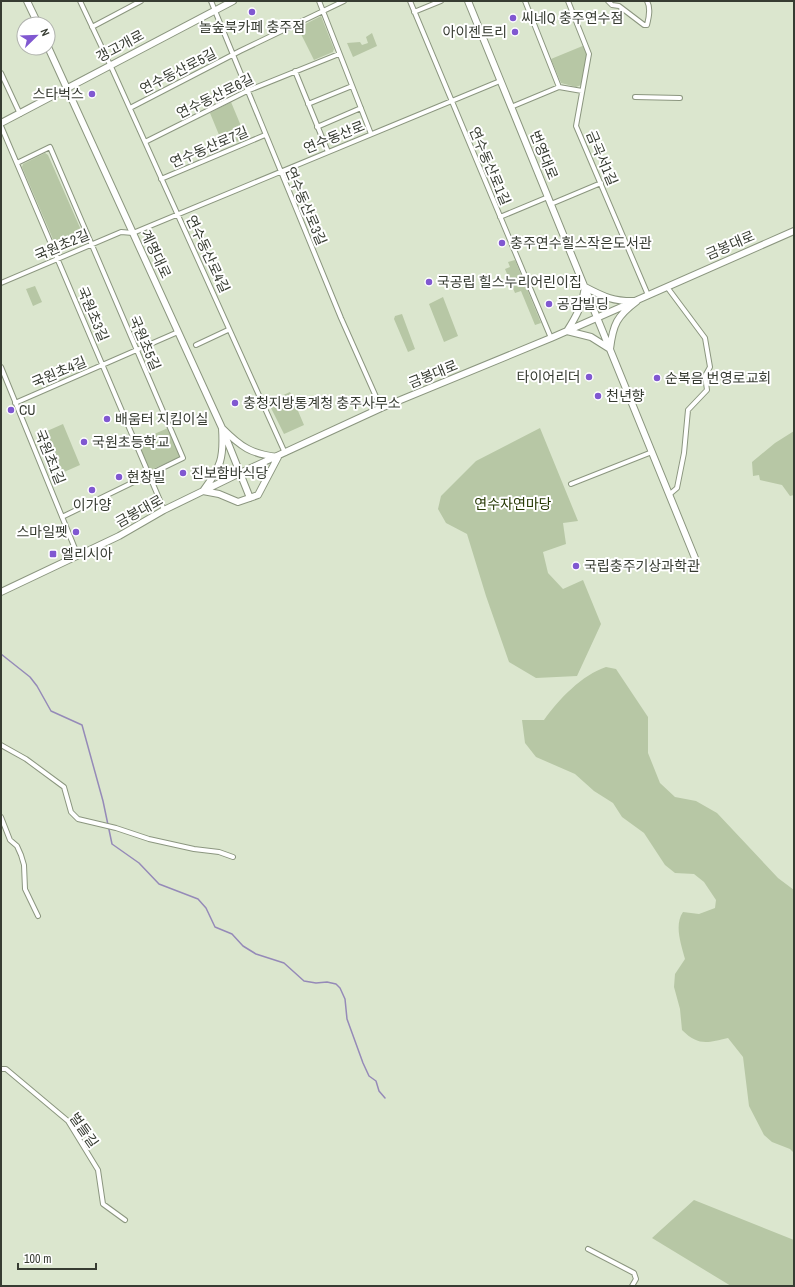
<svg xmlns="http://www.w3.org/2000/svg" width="795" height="1287" font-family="'Archivo Narrow','Noto Sans KR',sans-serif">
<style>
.green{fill:#b7c7a5}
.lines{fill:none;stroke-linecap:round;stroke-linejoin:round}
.stream{stroke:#958ab8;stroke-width:1.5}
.street-casing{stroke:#8b967f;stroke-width:6}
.secondary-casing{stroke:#8b967f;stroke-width:8}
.street{stroke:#fff;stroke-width:4}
.secondary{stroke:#fff;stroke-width:6}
.poi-dot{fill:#8058d1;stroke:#fff;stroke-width:1.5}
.labels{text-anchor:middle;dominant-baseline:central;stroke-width:4;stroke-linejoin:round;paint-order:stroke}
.poi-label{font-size:14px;fill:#373c32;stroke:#fff;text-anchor:start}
.street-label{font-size:14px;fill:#373c32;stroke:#fff}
.park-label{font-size:14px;fill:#263904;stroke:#fff}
</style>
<rect width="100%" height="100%" fill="#dbe6ce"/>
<!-- green -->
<path class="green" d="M321 16 334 49 333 52 314 60 298 28Z
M372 33 377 46 353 57 347 43 360 42 362 45 368 43 366 37Z
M585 45 589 54 584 84 576 87 561 83 551 59Z
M231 102 246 138 224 147 210 113Z
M45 153 48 155 85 239 84 242 62 252 58 251 22 167 23 164Z
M515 260 541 323 535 325 521 291 515 293 505 269 510 267 508 262Z
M35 286 42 302 33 306 26 289Z
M443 297 458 336 444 342 429 304Z
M402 314 415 349 408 352 394 319 395 316Z
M290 392 304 425 284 434 268 402Z
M63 424 80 465 55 476 38 435Z
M168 428 180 456 179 458 150 470 147 469 136 442Z
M540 428 578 521 563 523 566 544 543 552 548 573 563 589 583 580 601 624 577 676 536 678 509 662 486 596 467 534 446 523 438 509 441 496 476 461Z
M794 431V495L790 496 782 485 760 480 759 475 753 476 752 462 775 443Z
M606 667 616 669 648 717V753L660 783 675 797 696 801 717 813 778 878 794 890V1153L790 1149 772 1142 764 1135 749 1106 743 1057 728 1038C707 1043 698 1046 682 1030L680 1009 674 987 675 974 685 959C681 944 674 925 683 912L699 914 715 908 716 900 704 882 694 874 675 873 665 865 644 833 622 817 613 803 594 791 575 774 536 757 525 743 522 720H544C559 699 582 675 606 667Z
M694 1200 794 1240V1286H731L652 1238Z"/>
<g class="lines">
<!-- stream -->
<path class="stream" d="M1 654 30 677 37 686 51 711 82 725 103 801 112 844 139 863 159 884 198 899 206 908 215 927 232 934 243 946 256 954 284 963 304 981 316 983 327 982 336 984 340 988 345 999 347 1019 363 1063 369 1076 376 1081 379 1091 385 1098"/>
<!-- street casing -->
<g class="street-casing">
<path id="street" d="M80 1 113 71 285 453
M211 1 341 318 381 408
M319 1 371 134
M410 1 551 338
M525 1 559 87
M568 1 589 54 576 126 648 295
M608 1 612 5 619 6 644 25H647C649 17 651 8 647 1
M414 12 441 1
M92 27 141 1
M295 71 328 152
M1 73 20 114
M635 97 680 98
M308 104 352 86
M511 107 559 87 582 91
M130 108 240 51 344 1
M1 126 164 510
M317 127 361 108
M145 142 247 91 339 54
M17 163 50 147 183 458 62 517
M161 179 265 135
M551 204 601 183
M500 217 548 197
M1 283 121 232 133 233 145 228 500 81
M667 287 705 338 710 367 705 376 707 390 688 410 684 453 677 488 670 494
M196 345 228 330
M1 367 78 556
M15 403 178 332
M571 484 652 452
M1 745 26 759 64 787 71 812 78 819 116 828 149 839 194 849 219 852 233 857
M1 817 10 840 17 846 21 855 24 865 25 889 38 916
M1 1069H6L68 1121 98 1170 103 1204 125 1220
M588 1249 634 1273 636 1279 632 1286"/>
</g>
<!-- secondary casing -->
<g class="secondary-casing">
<path id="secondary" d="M27 1 38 24
M468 1 695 558
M48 47 222 428 250 498
M1 123 233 1
M585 287C604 297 614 302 637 301 617 316 613 324 610 349L591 337 567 331C576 317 583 304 585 287Z
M222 428C241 447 251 454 278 457L258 495 238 502 219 494 203 491C221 467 224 458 222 428Z
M1 592 119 536 164 510 240 473 381 408 551 338 794 231"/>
</g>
<!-- street -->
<use href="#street" class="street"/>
<!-- secondary -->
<use href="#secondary" class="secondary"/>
</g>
<!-- markers -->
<g class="poi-dot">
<circle cx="252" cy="12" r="4"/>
<circle cx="513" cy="18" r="4"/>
<circle cx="515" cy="32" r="4"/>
<circle cx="92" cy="94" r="4"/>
<circle cx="502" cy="243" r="4"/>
<circle cx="429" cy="282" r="4"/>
<circle cx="549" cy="304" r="4"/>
<circle cx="589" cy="377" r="4"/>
<circle cx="657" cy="378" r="4"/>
<circle cx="598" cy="396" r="4"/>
<circle cx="235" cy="403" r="4"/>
<circle cx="11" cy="410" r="4"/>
<circle cx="107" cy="419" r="4"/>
<circle cx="84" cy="442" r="4"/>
<circle cx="183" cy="473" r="4"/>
<circle cx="119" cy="477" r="4"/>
<circle cx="92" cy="490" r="4"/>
<circle cx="76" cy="532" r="4"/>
<rect x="49" y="550" width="8" height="8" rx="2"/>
<circle cx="576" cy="566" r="4"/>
</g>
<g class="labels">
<!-- poi labels -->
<g class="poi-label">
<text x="521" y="18">씨네Q 충주연수점</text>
<text x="252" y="27" text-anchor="middle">놀숲북카페 충주점</text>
<text x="507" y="32" text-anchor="end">아이젠트리</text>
<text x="84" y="94" text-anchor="end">스타벅스</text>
<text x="510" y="243">충주연수힐스작은도서관</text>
<text x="437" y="282">국공립 힐스누리어린이집</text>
<text x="557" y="304">공감빌딩</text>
<text x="581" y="377" text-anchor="end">타이어리더</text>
<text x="665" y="378">순복음 번영로교회</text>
<text x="606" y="396">천년향</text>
<text x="243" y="403">충청지방통계청 충주사무소</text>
<text x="19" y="410">CU</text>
<text x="115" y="419">배움터 지킴이실</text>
<text x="92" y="442">국원초등학교</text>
<text x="191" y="473">진보함바식당</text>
<text x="127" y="477">현창빌</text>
<text x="92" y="505" text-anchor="middle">이가양</text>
<text x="68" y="532" text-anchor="end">스마일펫</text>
<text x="61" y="554">엘리시아</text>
<text x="584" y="566">국립충주기상과학관</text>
</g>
<!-- street labels -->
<g class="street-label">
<text transform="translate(120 46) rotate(-28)">갱고개로</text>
<text transform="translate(178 71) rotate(-27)">연수동산로5길</text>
<text transform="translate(215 96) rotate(-26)">연수동산로6길</text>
<text transform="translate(334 137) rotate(-22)">연수동산로</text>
<text transform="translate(209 147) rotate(-23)">연수동산로7길</text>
<text transform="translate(544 155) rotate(68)">번영대로</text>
<text transform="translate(602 158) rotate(67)">금곡서1길</text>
<text transform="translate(490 166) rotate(67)">연수동산로1길</text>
<text transform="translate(306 206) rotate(67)">연수동산로3길</text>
<text transform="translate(62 245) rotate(-23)">국원초2길</text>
<text transform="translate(730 245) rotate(-23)">금봉대로</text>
<text transform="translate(156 254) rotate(65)">계명대로</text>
<text transform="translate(208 254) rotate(65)">연수동산로4길</text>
<text transform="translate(93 314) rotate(67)">국원초3길</text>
<text transform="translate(145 343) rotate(67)">국원초5길</text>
<text transform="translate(59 372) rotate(-23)">국원초4길</text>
<text transform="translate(433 374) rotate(-22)">금봉대로</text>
<text transform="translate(50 457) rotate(68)">국원초1길</text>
<text transform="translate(139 511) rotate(-29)">금봉대로</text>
<text transform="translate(84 1130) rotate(55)">벌들길</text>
</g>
<!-- park labels -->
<g class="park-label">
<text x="513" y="504">연수자연마당</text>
</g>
</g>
<!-- border -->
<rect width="795" height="1287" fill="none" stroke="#373c32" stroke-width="4"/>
<!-- north arrow -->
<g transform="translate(36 36) rotate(67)"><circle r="19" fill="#ffffff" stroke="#afb1ad"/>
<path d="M0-3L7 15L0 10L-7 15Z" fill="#8058d1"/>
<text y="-6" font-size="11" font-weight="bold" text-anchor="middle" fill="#373c32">N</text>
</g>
<!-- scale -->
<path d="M18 1263v6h78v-6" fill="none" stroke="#373c32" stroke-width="2"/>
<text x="24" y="1263" font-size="12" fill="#373c32" stroke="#ffffff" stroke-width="3" paint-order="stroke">100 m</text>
</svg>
